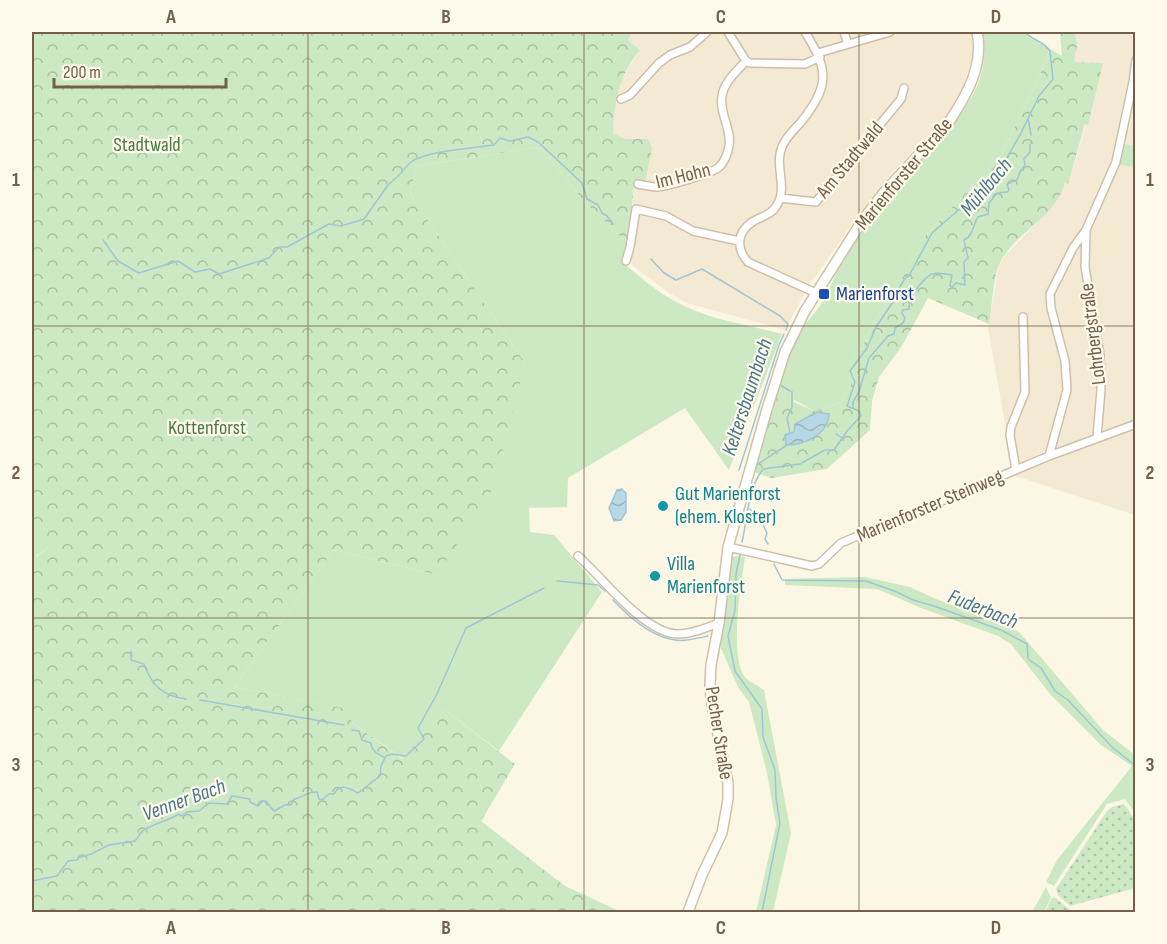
<svg xmlns="http://www.w3.org/2000/svg" width="1167" height="944" font-family="'Sofia Sans Condensed',sans-serif">
<style>
.residential{fill:#f4ead3}
.grass{fill:#cce9c3}
.forest{fill:url(#forest-crowns);fill-rule:evenodd}
.garden{fill:url(#garden-dots)}
.water{fill:url(#water-waves);stroke:#9fc5d7;stroke-width:1.5}
.lines{fill:none;stroke-linecap:round;stroke-linejoin:round}
.stream{stroke:#9fc5d7;stroke-width:1.5}
.minor-casing{stroke:#cdc0ab;stroke-width:10}
.secondary-casing{stroke:#d0c1a8;stroke-width:12}
.minor{stroke:#fff;stroke-width:7}
.secondary{stroke:#fff;stroke-width:9}
.grid{fill:none;stroke:#74604a;stroke-width:1.5;stroke-opacity:0.55}
.transit-dot{fill:#1a4fb4;stroke:#fffaeb;stroke-width:2}
.culture-dot{fill:#0f9aa8;stroke:#fffaeb;stroke-width:2}
.labels{text-anchor:middle;dominant-baseline:central;stroke-width:4.5;stroke-linejoin:round;paint-order:stroke}
.park-label{font-size:20px;fill:#4a7a42;stroke:#fffaeb}
.street-label{font-size:20px;fill:#74604a;stroke:#fffaeb}
.transit-label{font-size:20px;fill:#164399;stroke:#fffaeb;text-anchor:start}
.culture-label{font-size:20px;fill:#0d838f;stroke:#fffaeb;text-anchor:start}
.water-label{font-size:21px;font-style:italic;fill:#47778e;stroke:#fffaeb}
.neatline{fill:none;stroke:#74604a;stroke-width:2}
.grid-label{font-size:20px;text-anchor:middle;font-weight:bold;fill:#74604a}
</style>
<defs>
<pattern id="forest-crowns" width="20" height="18" patternUnits="userSpaceOnUse" patternTransform="scale(1.5)"><rect width="20" height="18" fill="#cce9c3"/><path d="M2 6a3 3 0 1 1 6 0M12 15a3 3 0 1 1 6 0" fill="none" stroke="#aac0a0"/></pattern>
<pattern id="garden-dots" width="8" height="8" patternUnits="userSpaceOnUse" patternTransform="scale(1.5)"><rect width="8" height="8" fill="#cce9c3"/><path d="M2 2h.1M6 6h.1" fill="none" stroke="#aac0a0" stroke-width="1.8" stroke-linecap="round"/></pattern>
<pattern id="water-waves" width="16" height="10" patternUnits="userSpaceOnUse" patternTransform="scale(1.5)"><rect width="16" height="10" fill="#b9d8e5"/><path d="M0 5q4-4 8 0t8 0" fill="none" stroke="#9bb3bc"/></pattern>
</defs>
<rect width="100%" height="100%" fill="#fcf7e4"/>
<!-- residential -->
<path class="residential" d="M632 32H971L974 54 962 89 947 115 891 174 860 213 809 285 785 330 687 303 669 293 632 265 630 258 634 182 637 180 648 139H625L613 133 614 103 622 77 640 50 628 40Z
M1075 32H1135V145L1124 144 1120 165 1136 167 1135 515 1012 475 1013 469 988 328 999 265 1006 254 1041 218 1065 181 1068 184 1080 145 1103 63 1073 62 1077 46Z"/>
<!-- grass -->
<path class="grass" d="M982 32H1024C1032 43 1040 41 1049 51L1038 81 1001 155 926 235 892 297 872 325 863 346 847 368V372L851 384 841 403 814 411 791 398 776 393C783 373 788 352 799 333 807 320 819 310 826 296 834 281 838 264 847 251 864 226 881 203 900 181 937 140 997 94 982 32Z
M1124 144 1135 145V167L1120 165Z
M540 147 585 202 629 245 621 261C640 277 659 294 682 305 712 320 749 325 782 334L729 470 685 408 568 478 567 507 529 508 530 532 554 535 602 592 499 751 445 710 403 759 353 723 343 708 234 687 334 550 437 575 525 363 410 194 417 166Z
M32 517 48 532V548L35 557 32 551Z
M737 556 745 557C741 584 729 656 745 677 749 682 759 686 764 690L791 833 773 912H756L776 825 767 773 749 702 738 687 720 646 732 557Z
M865 577 910 587 936 599 1008 626 1020 633 1103 730 1135 755V813L1125 799 1107 804 1054 886 1046 882 1057 860 1132 766 1101 745 1050 694 1011 644 998 636 921 608 877 589 785 585V579Z
M1046 887 1051 898 1044 912H1032Z"/>
<!-- forest -->
<path class="forest" d="M32 32H632L628 40 640 50C618 77 615 99 613 133L625 139H648L652 148 645 182H634L629 245 585 202 540 147 417 166 410 194 525 363 494 487 437 575 334 550 234 687 344 708 353 723 402 759 445 710 515 764 481 821 565 886 621 912H32V551L36 557 48 548 43 541 48 532 32 517Z
M1024 32H1027L1031 38 1062 56 1060 32H1075L1077 46 1074 62 1103 63 1088 125 1085 124 1068 184 1065 182C1058 216 1011 235 999 265 993 279 992 308 989 324L928 298 902 346 879 377 872 401 870 430 827 469 771 478 754 472 776 393 794 398V402L814 411 841 403 851 384 847 372V368L863 346 872 325 892 297 926 235 1001 155 1038 81 1049 51C1040 41 1032 43 1024 32ZM817 412 806 442 795 445H786L785 435 794 432 803 419Z"/>
<!-- garden -->
<path class="garden" d="M1124 804 1135 820V888L1070 906 1058 895 1056 889 1107 811 1112 807Z
M1052 898H1056L1072 912H1045Z"/>
<!-- water -->
<path class="water" d="M817 412 829 414C828 435 804 445 786 445L785 435 794 432 795 424Z
M622 489 626 493V512L621 520 614 521 609 508 617 490Z"/>
<g class="lines">
<!-- stream -->
<path class="stream" d="M1028 118 1031 135
M401 173C404 170 407 165 411 162 426 151 474 148 494 145L500 138 510 141 528 137 538 142 582 183 587 199 598 205 602 213 607 216 613 224
M103 240 118 261 139 273 178 261 195 272 210 269 219 274 269 258 279 247H287L329 224 341 226 364 219 388 185 400 174
M651 259 664 273 676 280 702 269 780 316 788 324 786 330
M780 385 792 392V407L787 418 790 433
M853 409V402L859 392 869 358 888 336 894 334 895 328 903 323 905 318 902 313 903 310 909 309C909 298 912 296 918 287 930 272 933 271 952 275L950 286 952 287 956 283 965 285 964 262 968 258 964 240C974 235 972 226 978 217L988 214 989 203 997 193 1007 192 1009 190 1007 184 1017 180 1020 172 1025 165 1024 159 1030 152V144
M836 434 842 438
M755 469 758 464 787 445
M739 470 779 345 784 334
M750 509 755 514
M759 517 767 533 765 539 768 544
M742 542C748 517 747 490 763 469L800 464 825 450H834L847 431 861 416 859 411 847 406 855 382 850 371 867 348 876 327 895 299 899 288 906 277 909 276 932 233 976 195 983 183 1002 166 1020 135 1039 96 1053 79 1050 51C1044 41 1033 41 1025 32
M740 555 736 574 735 610 728 636 735 671 762 709 763 737 775 770 776 798 780 823 762 912
M774 564 782 580 866 581 897 592 913 600 934 606 1001 630 1027 644 1028 659 1041 668 1055 691 1068 700 1113 748 1136 766
M557 581 598 585 605 591
M613 600C629 617 651 637 675 640 685 642 698 638 708 636
M131 651V660L144 664C152 686 163 696 186 699
M200 700 344 725
M352 730 359 731 362 740 371 743C371 751 378 754 385 758
M32 881 57 876 68 861 77 860 78 858 91 854 109 845 135 841C138 838 140 832 144 830 155 823 168 821 179 814L181 816 187 812 199 811 209 803 227 804 232 796 250 799V802L258 806 263 801H266L274 811 285 805H291L294 799C303 798 307 791 317 792L319 799 322 800 329 794H334C340 782 350 789 358 793L380 776 381 766 386 756 392 754 406 756 424 739 418 728 437 694 466 628 544 588"/>
<!-- minor casing -->
<g class="minor-casing">
<path id="minor" d="M728 32 746 61 750 63 805 64 820 57
M805 32C828 69 831 85 801 122 795 129 785 138 782 147 774 165 788 187 777 205 771 216 760 216 751 223 736 233 737 250 748 262L816 293
M844 32 848 44
M818 53 890 32
M621 99 630 95 659 63 670 55 690 47 707 32
M638 184C644 185 651 187 657 187 666 187 713 173 719 167 724 163 728 153 729 146 732 129 719 114 722 96 724 82 737 71 746 61
M780 198 816 202 901 99 904 88
M1086 230 1085 267 1100 355 1101 390 1097 437
M626 261 630 247 636 209 666 216 693 231 739 241
M1049 456 1067 390 1065 361 1051 308 1050 294 1073 248 1086 230 1116 162 1133 82 1136 60
M1016 470 1010 435 1011 427 1025 392 1023 317
M728 547 812 566 819 564 841 543 1049 456 1136 424
M578 556C602 577 644 633 677 634 691 634 706 628 719 623"/>
</g>
<!-- secondary casing -->
<g class="secondary-casing">
<path id="secondary" d="M688 912 702 875 722 833 728 799V783L712 705 710 686 711 665 719 623 728 547 767 409 785 352 805 311 862 221 885 191 949 122C967 95 984 65 977 32"/>
</g>
<!-- minor -->
<use href="#minor" class="minor"/>
<!-- secondary -->
<use href="#secondary" class="secondary"/>
</g>
<!-- grid -->
<path class="grid" d="M308 32V912M584 32V912M859 32V912M32 326H1136M32 618H1136"/>
<!-- markers -->
<rect class="transit-dot" x="818" y="288" width="12" height="12" rx="3"/>
<g class="culture-dot">
<circle cx="663" cy="506" r="6"/>
<circle cx="655" cy="576" r="6"/>
</g>
<g class="labels">
<!-- park labels -->
<g class="park-label">
<text x="147" y="145">Stadtwald</text>
<text x="207" y="428">Kottenforst</text>
</g>
<!-- street labels -->
<g class="street-label">
<text transform="translate(850 160) rotate(-50)">Am Stadtwald</text>
<text transform="translate(904 174) rotate(-50)">Marienforster Straße</text>
<text transform="translate(683 176) rotate(-14)">Im Hohn</text>
<text transform="translate(1093 334) rotate(-97)">Lohrbergstraße</text>
<text transform="translate(930 506) rotate(-23)">Marienforster Steinweg</text>
<text transform="translate(719 733) rotate(81)">Pecher Straße</text>
</g>
<!-- transit labels -->
<g class="transit-label">
<text x="836" y="294">Marienforst</text>
</g>
<!-- culture labels -->
<g class="culture-label">
<text x="675" y="494">Gut Marienforst<tspan x="675" dy="23">(ehem. Kloster)</tspan></text>
<text x="667" y="564">Villa<tspan x="667" dy="23">Marienforst</tspan></text>
</g>
<!-- water labels -->
<g class="water-label">
<text transform="translate(986 187) rotate(-50)">Mühlbach</text>
<text transform="translate(747 397) rotate(-72)">Keltersbaumbach</text>
<text transform="translate(983 609) rotate(22)">Fuderbach</text>
<text transform="translate(184 800) rotate(-20)">Venner Bach</text>
</g>
</g>
<!-- border -->
<rect width="1167" height="944" fill="none" stroke="#fffaeb" stroke-width="66"/>
<!-- scale -->
<path d="M54 78v9h172v-9" fill="none" stroke="#74604a" stroke-width="3"/>
<text x="63" y="78" font-size="18" fill="#74604a" stroke="#fffaeb" stroke-width="4.5" paint-order="stroke">200 m</text>
<rect x="33" y="33" width="1101" height="878" class="neatline"/>
<g class="grid-label">
<text x="171" y="23">A</text>
<text x="446" y="23">B</text>
<text x="721" y="23">C</text>
<text x="996" y="23">D</text>
<text x="16" y="186">1</text>
<text x="1150" y="186">1</text>
<text x="16" y="479">2</text>
<text x="1150" y="479">2</text>
<text x="16" y="771">3</text>
<text x="1150" y="771">3</text>
<text x="171" y="934">A</text>
<text x="446" y="934">B</text>
<text x="721" y="934">C</text>
<text x="996" y="934">D</text>
</g>
</svg>
